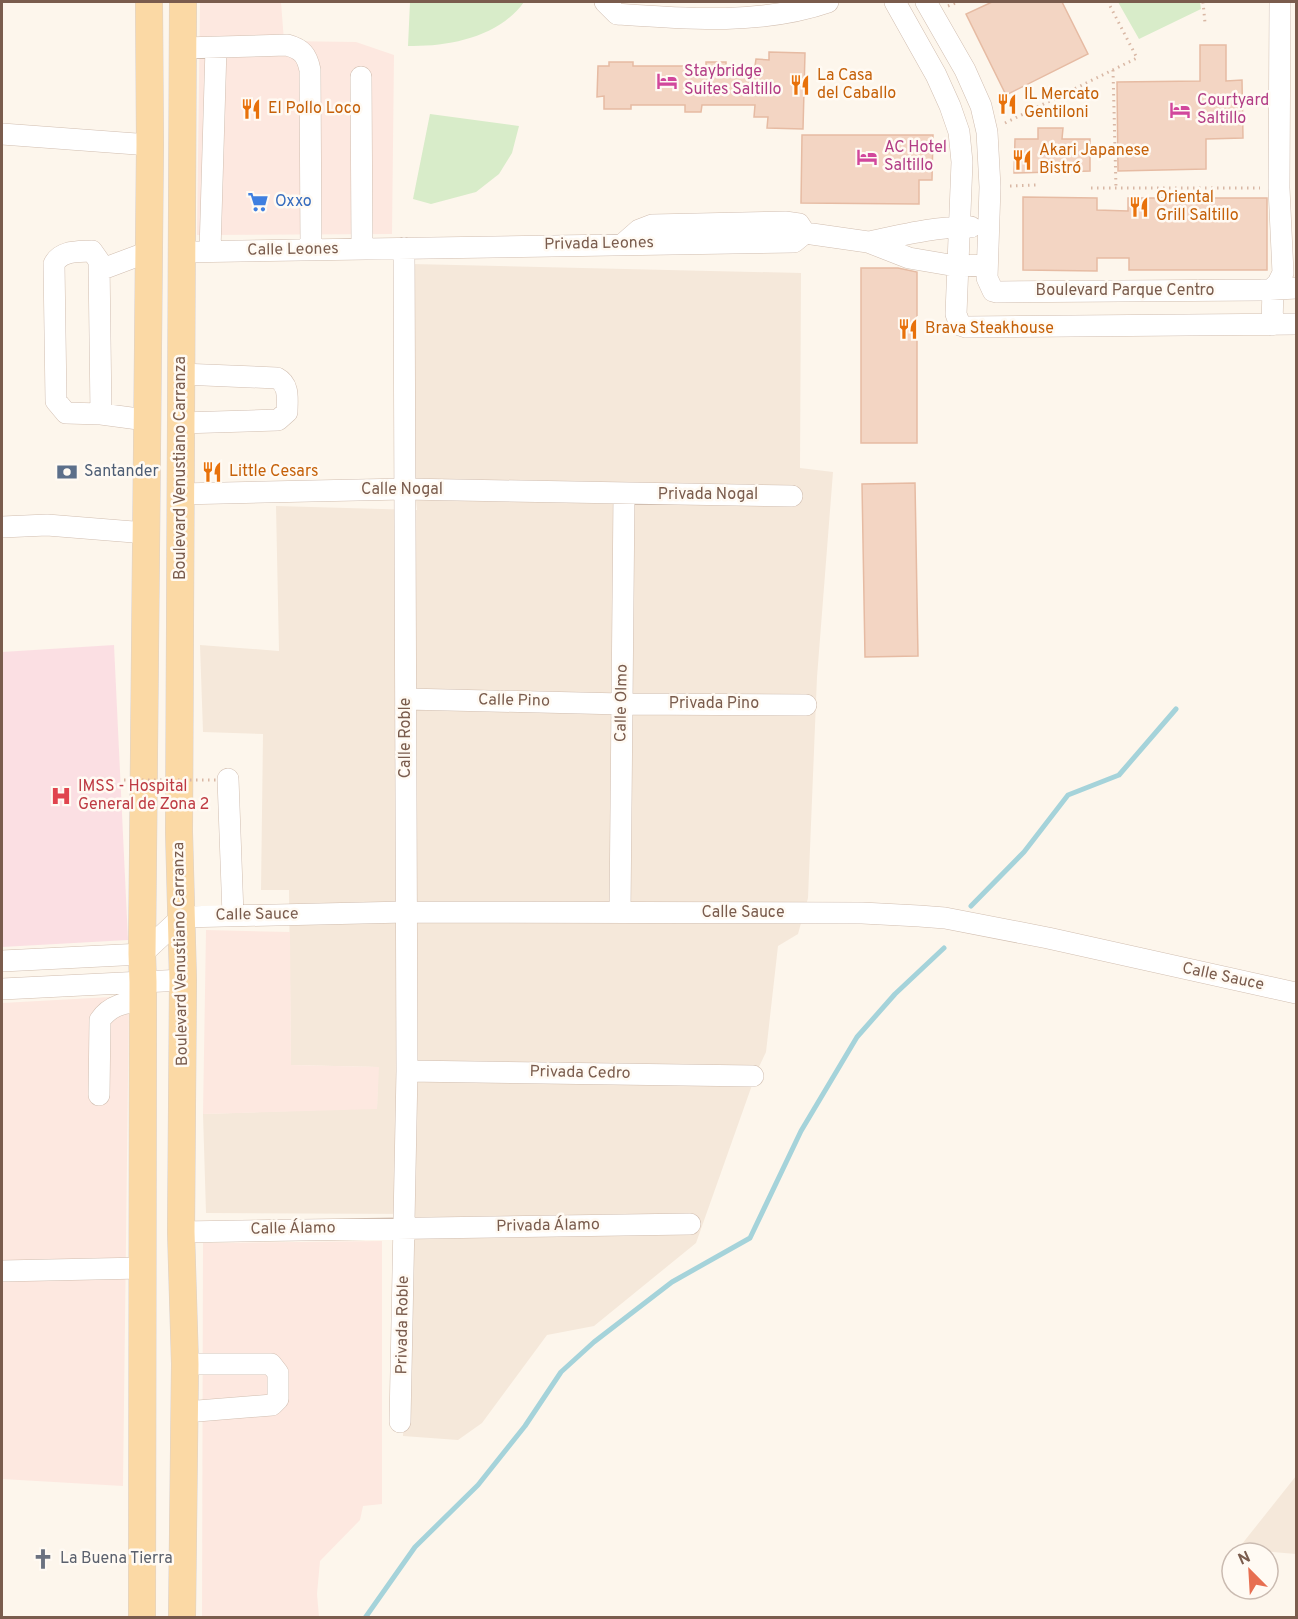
<svg xmlns="http://www.w3.org/2000/svg" width="1298" height="1619" viewBox="0 0 1298 1619" font-family="Overpass,sans-serif">
  <style>
    .residential { fill: #f5e8da }
    .commercial { fill: #fde8e0 }
    .medical { fill: #fbdfe3 }
    .green { fill: #d8ecc9 }
    .lines { fill: none; stroke-linecap: round; stroke-linejoin: round }
    .stream { stroke: #a5d3da; stroke-width: 5 }
    .building { fill: #f3d5c3; stroke: #e6bba3; stroke-width: 1.5 }
    .minor-casing { stroke: #d1beb0; stroke-width: 22 }
    .major-casing { stroke: #dad1cd; stroke-width: 28 }
    .path { stroke: #d9b8a5; stroke-width: 3; stroke-dasharray: 1.5 4.5; stroke-linecap: butt }
    .minor { stroke: #fff; stroke-width: 21 }
    .major { stroke: #fbd9a5; stroke-width: 27 }
    .path-bridge { stroke: #d9b8a5; stroke-width: 3; stroke-dasharray: 1.5 4.5; stroke-linecap: butt }
    .labels { text-anchor: middle; dominant-baseline: central; stroke-width: 5; stroke-linejoin: round; paint-order: stroke }
    .hotel-label { font-size: 16px; fill: #b23c85; stroke: #fffaf3; text-anchor: start }
    .food-label { font-size: 16px; fill: #c56008; stroke: #fffaf3; text-anchor: start }
    .shop-label { font-size: 16px; fill: #366cbe; stroke: #fffaf3; text-anchor: start }
    .street-label { font-size: 16px; fill: #7a5c4d; stroke: #fffaf3 }
    .service-label { font-size: 16px; fill: #4e5e75; stroke: #fffaf3; text-anchor: start }
    .health-label { font-size: 16px; fill: #be3a42; stroke: #fffaf3; text-anchor: start }
    .worship-label { font-size: 16px; fill: #5b616d; stroke: #fffaf3; text-anchor: start }
  </style>
  <rect width="100%" height="100%" fill="#fdf6ec"/>
  <!-- residential -->
  <path class="residential" d="M412,264L801,273L800,468L833,472L817,677L808,898L798,934L778,946L766,1052L757,1071L696,1243L594,1326L547,1335L482,1423L458,1440L403,1436L414,1214L206,1213L203,1114L377,1108L378,1067L291,1065L289,890H261L263,734L203,732L200,645L279,651L276,506L417,510L413,473Z
    M1296,1476V1554L1238,1549Z"/>
  <!-- commercial -->
  <path class="commercial" d="M200,2H281L284,41L356,42L394,55L392,234L197,235Z
    M206,930L290,932L291,1065L379,1067L377,1109L203,1114Z
    M129,996L123,1486L2,1479V1003Z
    M382,1241V1504L363,1506L360,1520L320,1561L317,1594L319,1617L202,1618L203,1243Z"/>
  <!-- medical -->
  <path class="medical" d="M114,645L128,940L2,947V652Z"/>
  <!-- green -->
  <path class="green" d="M410,2H524C499,37 449,47 408,46Z
    M1118,2H1200L1201,9L1139,39Z
    M430,114L519,126L512,153L499,174L476,192L431,204L413,199Z"/>
  <g class="lines">
    <!-- stream -->
    <path class="stream" d="M971,906L1024,852L1068,795L1119,775L1176,709
      M365,1618L415,1547L478,1485L525,1426L561,1372L594,1342L672,1282L750,1238L801,1131L857,1037L895,994L944,948"/>
  </g>
  <!-- building -->
  <path class="building" d="M992,2H1062L1088,54L1006,95L966,14Z
    M1200,45H1226V81L1242,80L1243,138L1206,139V169L1118,171L1117,82L1200,81Z
    M769,52L805,53L803,129L767,128L768,117H754L755,105H702L701,112H685V105H631V109H604V96L597,97L598,66H609V62H633V66H706V62H726V66H755L756,59L769,60Z
    M1038,128H1063L1062,139H1090V171L1014,173L1015,139H1038Z
    M802,135H933L932,180H919V204L801,203Z
    M1023,197L1097,198V210L1128,211V198H1267V270H1129V258H1097V271L1023,270Z
    M861,268H898L917,272V443H861Z
    M915,483L918,656L865,657L862,484Z"/>
  <g class="lines">
    <!-- minor casing -->
    <g class="minor-casing">
      <path id="minor" d="M605,2L617,14C687,19 761,25 828,2
        M895,2L936,75L950,106L959,132L962,162L956,314L960,325L966,327L1296,324
        M926,2L965,70L981,106L987,132L990,187L987,278L993,291L997,292L1261,290L1296,288
        M183,48L287,45C302,49 307,55 310,70L311,249
        M361,77L362,248
        M2,134L150,145
        M805,233L868,242L909,258L956,266L987,265
        M869,242C902,235 937,226 971,227
        M210,251L216,48
        M182,252L794,242L805,233L799,224L785,222L652,225L639,230L623,244
        M100,270L148,252
        M1273,288L1278,283L1283,273L1279,188L1280,2
        M1272,325L1273,288
        M181,374L277,378C290,385 287,399 287,412L278,420L181,423
        M101,414L99,261L92,251C78,252 61,250 54,264L56,401L66,413L101,414L146,420
        M180,494L404,489L792,496
        M2,527L47,525L146,533
        M406,699L622,704L806,705
        M228,779L233,915
        M620,912L624,495
        M2,961L142,954L182,917L406,912L862,913L919,916L945,918L1048,938L1296,993
        M2,989L183,980
        M407,1071L753,1076
        M99,1095L100,1020C110,1005 126,1002 143,1001
        M181,1232L690,1224
        M2,1271L142,1268
        M185,1412L272,1405L278,1399V1373L271,1364H185
        M400,1422L407,1071L404,248"/>
    </g>
    <!-- major casing -->
    <g class="major-casing">
      <path id="major" d="M142,1618L143,982L142,954L150,145L149,2
        M182,1618L185,1364L181,1232L183,980L179,832L183,2"/>
    </g>
    <!-- path -->
    <path class="path" d="M1203,2L1205,23
      M948,6L958,2
      M1113,70L1116,188
      M1005,123L1137,58L1108,2
      M1010,186L1036,185
      M1091,188H1260"/>
    <!-- minor -->
    <use href="#minor" class="minor"/>
    <!-- major -->
    <use href="#major" class="major"/>
    <!-- path-bridge -->
    <path class="path-bridge" d="M124,780H219"/>
  </g>
  <!-- icons -->
  <defs>
    <g id="hotel-bare" transform="scale(1.62)"><path d="M-6-4.5h1.5V1H6V5H4.5V3h-9V5H-6ZM-4 0a1.8 1.8 0 1 1 3.6 0ZM.5 0V-2.5h3Q6-2.5 6 0Z" fill="#d1479c" stroke="#fffaf3" stroke-width="2.5" paint-order="stroke"/></g>
    <g id="restaurant-bare" transform="scale(1.62)"><path d="M-5-6h1v4h1v-4h1v4h1v-4h1v5L-1.5 .5V6h-2V.5L-5-1ZM5-6V6H3V1.5H1.5Q1.5-4 5-6Z" fill="#e8710a" stroke="#fffaf3" stroke-width="2.5" paint-order="stroke"/></g>
    <g id="supermarket-bare" transform="scale(1.62)"><path d="M-6-5.5h2.5l.6 2H6L4.5 2H-2.5L-4.4-4H-6ZM-1.5 3.2a1.3 1.3 0 1 0 .1 0ZM3 3.2a1.3 1.3 0 1 0 .1 0Z" fill="#3f7fe0" stroke="#fffaf3" stroke-width="2.5" paint-order="stroke"/></g>
    <g id="bank-bare" transform="scale(1.62)"><path d="M-6-4H6V4H-6ZM0-2.3a2.3 2.3 0 1 0 0 4.6a2.3 2.3 0 1 0 0-4.6Z" fill="#5c6f8a" stroke="#fffaf3" stroke-width="2.5" paint-order="stroke"/></g>
    <g id="hospital-bare" transform="scale(1.62)"><path d="M-5-5h3v3.5h4V-5h3V5h-3V1.5h-4V5h-3Z" fill="#e0444e" stroke="#fffaf3" stroke-width="2.5" paint-order="stroke"/></g>
    <g id="church-bare" transform="scale(1.62)"><path d="M-1.2-6h2.4v3.5h3.3v2.4h-3.3V6h-2.4V-.1h-3.3v-2.4h3.3Z" fill="#6b7280" stroke="#fffaf3" stroke-width="2.5" paint-order="stroke"/></g>
  </defs>
  <g fill-rule="evenodd">
    <use href="#hotel-bare" x="667" y="81"/>
    <use href="#restaurant-bare" x="800" y="85"/>
    <use href="#restaurant-bare" x="1007" y="104"/>
    <use href="#restaurant-bare" x="251" y="109"/>
    <use href="#hotel-bare" x="1180" y="110"/>
    <use href="#hotel-bare" x="867" y="157"/>
    <use href="#restaurant-bare" x="1022" y="160"/>
    <use href="#supermarket-bare" x="258" y="202"/>
    <use href="#restaurant-bare" x="1139" y="207"/>
    <use href="#restaurant-bare" x="908" y="329"/>
    <use href="#bank-bare" x="67" y="472"/>
    <use href="#restaurant-bare" x="212" y="472"/>
    <use href="#hospital-bare" x="61" y="796"/>
    <use href="#church-bare" x="43" y="1559"/>
  </g>
  <g class="labels">
    <!-- hotel labels -->
    <g class="hotel-label">
      <text x="684" y="72">Staybridge<tspan x="684" dy="18">Suites Saltillo</tspan></text>
      <text x="1197" y="101">Courtyard<tspan x="1197" dy="18">Saltillo</tspan></text>
      <text x="884" y="148">AC Hotel<tspan x="884" dy="18">Saltillo</tspan></text>
    </g>
    <!-- food labels -->
    <g class="food-label">
      <text x="817" y="76">La Casa<tspan x="817" dy="18">del Caballo</tspan></text>
      <text x="1024" y="95">IL Mercato<tspan x="1024" dy="18">Gentiloni</tspan></text>
      <text x="268" y="109">El Pollo Loco</text>
      <text x="1039" y="151">Akari Japanese<tspan x="1039" dy="18">Bistró</tspan></text>
      <text x="1156" y="198">Oriental<tspan x="1156" dy="18">Grill Saltillo</tspan></text>
      <text x="925" y="329">Brava Steakhouse</text>
      <text x="229" y="472">Little Cesars</text>
    </g>
    <!-- shop labels -->
    <g class="shop-label">
      <text x="275" y="202">Oxxo</text>
    </g>
    <!-- street labels -->
    <g class="street-label">
      <text transform="translate(599 244) rotate(-1)">Privada Leones</text>
      <text transform="translate(293 250) rotate(-1)">Calle Leones</text>
      <text x="1125" y="291">Boulevard Parque Centro</text>
      <text transform="translate(181 468) rotate(-90)">Boulevard Venustiano Carranza</text>
      <text x="402" y="490">Calle Nogal</text>
      <text x="708" y="495">Privada Nogal</text>
      <text transform="translate(514 701) rotate(1)">Calle Pino</text>
      <text transform="translate(622 703) rotate(-89)">Calle Olmo</text>
      <text x="714" y="704">Privada Pino</text>
      <text transform="translate(406 738) rotate(-90)">Calle Roble</text>
      <text x="743" y="913">Calle Sauce</text>
      <text transform="translate(257 915) rotate(-1)">Calle Sauce</text>
      <text transform="translate(181 954) rotate(-91)">Boulevard Venustiano Carranza</text>
      <text transform="translate(1223 977) rotate(12)">Calle Sauce</text>
      <text transform="translate(580 1073) rotate(1)">Privada Cedro</text>
      <text transform="translate(548 1226) rotate(-1)">Privada Álamo</text>
      <text transform="translate(293 1229) rotate(-1)">Calle Álamo</text>
      <text transform="translate(403 1325) rotate(-89)">Privada Roble</text>
    </g>
    <!-- service labels -->
    <g class="service-label">
      <text x="84" y="472">Santander</text>
    </g>
    <!-- health labels -->
    <g class="health-label">
      <text x="78" y="787">IMSS - Hospital<tspan x="78" dy="18">General de Zona 2</tspan></text>
    </g>
    <!-- worship labels -->
    <g class="worship-label">
      <text x="60" y="1559">La Buena Tierra</text>
    </g>
  </g>
  <!-- border -->
  <rect width="1298" height="1619" fill="none" stroke="#7a5c4d" stroke-width="6"/>
  <!-- north arrow -->
  <g transform="translate(1250 1571) rotate(336)"><circle r="28" fill="#fffaf3" stroke="#cabbb1" stroke-width="1.5"/>
  <path d="M0-4.5L10 22L0 15L-10 22Z" fill="#e76f51"/>
  <text y="-9" font-size="16" font-weight="bold" text-anchor="middle" fill="#7a5c4d">N</text>
  </g>
</svg>
